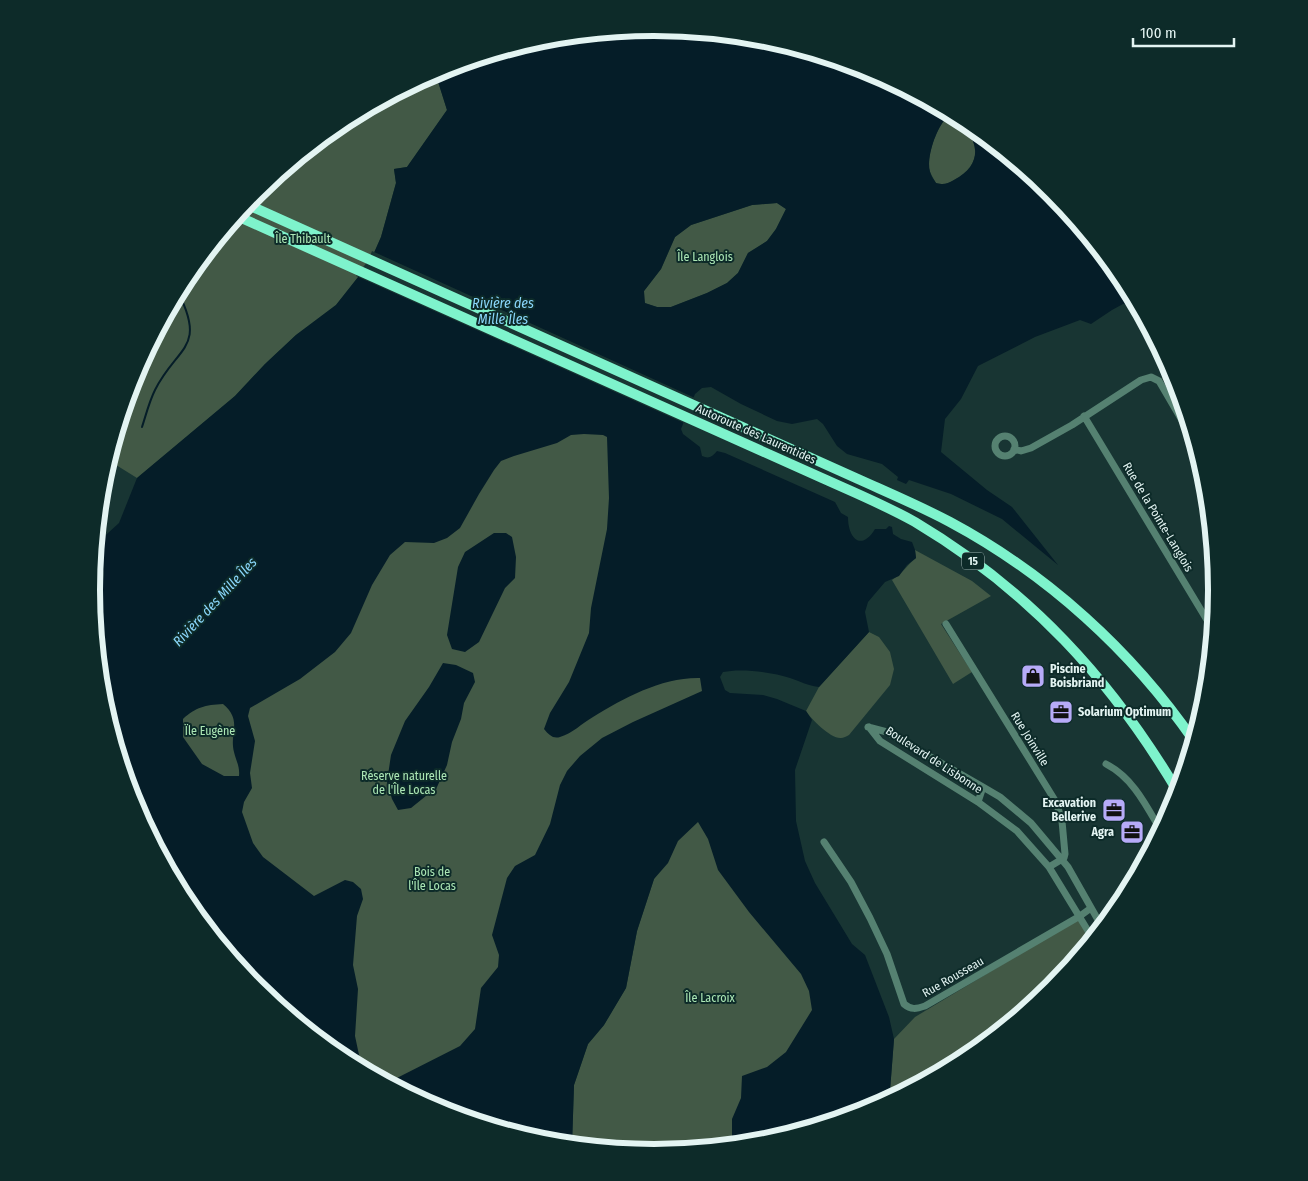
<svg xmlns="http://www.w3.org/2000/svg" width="1308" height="1181" viewBox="0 0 1308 1181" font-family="'Fira Sans Condensed',sans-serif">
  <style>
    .green { fill: #425946 }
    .water { fill: #051d28; fill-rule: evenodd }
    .pier { fill: #183533 }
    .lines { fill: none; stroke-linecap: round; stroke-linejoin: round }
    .stream { stroke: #051d28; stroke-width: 2 }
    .minor { stroke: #558171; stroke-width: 7 }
    .highway { stroke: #7ef3cc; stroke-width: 10 }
    .labels { text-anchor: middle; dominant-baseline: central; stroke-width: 4; stroke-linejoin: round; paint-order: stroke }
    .shield { fill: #0d2b29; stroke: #a3b8b6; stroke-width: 1 }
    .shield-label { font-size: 11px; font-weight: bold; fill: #e3f4f2 }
    .park-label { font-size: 12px; fill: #ace7b5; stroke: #0d2b29 }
    .street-label { font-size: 12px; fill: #e3f4f2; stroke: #0d2b29 }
    .poi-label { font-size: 12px; font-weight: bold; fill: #e3f4f2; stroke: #0d2b29; text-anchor: start }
    .water-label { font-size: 14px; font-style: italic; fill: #89d5f9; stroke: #0d2b29 }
    .rim { fill: none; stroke: #e3f4f2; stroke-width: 6 }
  </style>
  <rect width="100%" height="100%" fill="#183533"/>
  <!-- green -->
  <path class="green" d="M435,72L447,110L407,167L394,169L396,183L381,237L370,262L336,305L296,335L265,364L235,396L137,478L108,460L134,375L186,277L256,192L341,122Z
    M946,118C978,129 988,163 954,180C947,184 944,185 936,183C933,178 930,173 929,168C928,152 936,130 946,118Z
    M777,203L786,209L776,229L767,241L748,253L738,273L727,283L707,293L671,307H657L644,303V291L661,269L675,237L691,225L752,205Z
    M1172,372L1184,408L1181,410L1162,378L1166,374Z
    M580,377L713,658L719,712L491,1056L406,1093L341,1058L180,775L171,704L356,571Z
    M915,550L972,581L991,596L941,624L972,672L953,684L892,580C902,574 907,565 916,558Z
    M99,556L104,571L103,581L91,591L94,558Z
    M869,632L879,637L890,652L894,669L890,685L849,735C847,736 843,738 841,738C831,739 811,719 806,711L819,687Z
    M690,798L795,939L819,1017L741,1145L654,1153L572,1145L574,1085L588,1044L604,1025L626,988L637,931L654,879Z
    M1078,919L1091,941L1052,989L967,1059L885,1102L890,1090L894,1039L915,1017Z
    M235,963L254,972L268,991L271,1001L256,988Z"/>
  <!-- water -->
  <path class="water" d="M654,28L764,38L870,70L967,123L1052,193L1122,278L1137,305L1123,304L1112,310L1091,324L1080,320L1035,337L978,366L961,399L945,419L941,452L987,490L1012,507L1058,565L1002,519L951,494L909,480L906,484L897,480L898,477L882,464L847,454L837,446L823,424L817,419L792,424L777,421L741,404L711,387L702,388L695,394L681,429L683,434L700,447L702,456C709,459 712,457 717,451L725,453L835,502L841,513L848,517C848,538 861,552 875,529H886L889,526L892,527L893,534L901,539L912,542L915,550L916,558L907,565L899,576L885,582L868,602L865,612L869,632L819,687C805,685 802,682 790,678C772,672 741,668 723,672L720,677L725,690L730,693L763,695L777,699L806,711L812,720L795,770L796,821L805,861L815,883L852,944L865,955L889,1017L894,1039L890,1091L885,1102L869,1111L764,1143L732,1146V1119L741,1098L742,1076L767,1067L786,1052L812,1010L809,991L801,974L749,912L718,870L708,839L698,822L678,841L668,863L654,879L637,931L626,988L604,1025L588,1044L574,1085L572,1145L544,1143L438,1111L381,1080L389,1082L460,1046L475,1029L481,988L498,967L499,955L492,935L507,878L515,866L535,855L550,824L560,785L567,771L580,756L602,738L633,722L702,691L700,678C662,677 624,698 593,717C581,724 573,733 560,737C553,739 549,735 544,729L550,713L569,682L589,633L591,608L607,529L609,498L607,437L603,435L584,434L571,435L557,443L514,456L501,461L494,470L479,494L460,528L447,538L434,543L405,542L390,555L372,585L351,633L335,652L300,679L250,708L248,716L255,741L250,773L252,788L244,802L242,812L253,843L263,857L314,896L345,880L353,882L361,889L363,899L357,916L353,965L358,989L355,1036L362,1069L365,1071L341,1058L271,1001L268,991L255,972L235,963L186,903L134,806L102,700L91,591L103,581C104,572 103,565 99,556L94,558L96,544L119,523L137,478L235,396L265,364L296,335L336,305L370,262L381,237L396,183L394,169L407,167L447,110L435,72L544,38ZM946,118C978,129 988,163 954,180C947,184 944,185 936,183C934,180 931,176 930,172C926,158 936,129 946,118ZM777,203L786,209L776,229L767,241L748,253L738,273L727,283L707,293L671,307H657L645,303L644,291L661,269L675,237L691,225L752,205ZM223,704C243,721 229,732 234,752C236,761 240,766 239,776H224L202,764L183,737V719C196,707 205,705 223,704Z
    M494,533H506L512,537L516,557L515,578L505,588L479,642L465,652L452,649L447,635L458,567L465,552Z
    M443,663L456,665L473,673L475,682L464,703L461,719L452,742L447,765L437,787L411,808L398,810L392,799L387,782L391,755L405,721L429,687Z"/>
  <!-- pier -->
  <path class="pier" d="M372,251L695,398L684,423L356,276L368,261Z"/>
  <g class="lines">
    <!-- stream -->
    <path class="stream" d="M142,427C146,415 149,402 155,390C177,346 207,349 178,292"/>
    <!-- minor -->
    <path class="minor" d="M1084,416L1213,630
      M995 446a10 10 0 1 1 20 0a10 10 0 1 1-20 0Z
      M1014,449L1021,451L1031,448L1072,425L1141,380L1151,377L1159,381L1194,441
      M946,624L1056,802L1062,821L1065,854L1064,858L1049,867
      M868,727L887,732L983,787L1000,797L1031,823L1068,867L1102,927
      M869,727L880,741L978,802L1017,831L1049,867L1093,939
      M1106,764C1133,778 1146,805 1161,831
      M978,802L983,787
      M824,842L851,882L870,918L887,954L904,1004C911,1010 916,1009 925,1006L1080,916L1091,908"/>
    <!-- highway -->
    <path class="highway" d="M246,204L858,479C889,493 920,506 950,522C1047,574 1132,651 1194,741
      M237,216L822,478C853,492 885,505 915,522C1029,590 1111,679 1178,792"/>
  </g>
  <!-- icons -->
  <defs>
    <g id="shop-square" transform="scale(1.25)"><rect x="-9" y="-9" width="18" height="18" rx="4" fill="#b7abf8" stroke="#0d2b29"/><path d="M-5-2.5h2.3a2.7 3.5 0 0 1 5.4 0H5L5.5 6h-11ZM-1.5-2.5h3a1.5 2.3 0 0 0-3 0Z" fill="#111"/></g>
    <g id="office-square" transform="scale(1.25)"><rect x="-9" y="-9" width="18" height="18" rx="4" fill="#b7abf8" stroke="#0d2b29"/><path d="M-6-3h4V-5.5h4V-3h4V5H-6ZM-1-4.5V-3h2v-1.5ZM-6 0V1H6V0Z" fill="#111"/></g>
  </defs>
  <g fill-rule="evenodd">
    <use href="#shop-square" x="1033" y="676"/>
    <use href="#office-square" x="1061" y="712"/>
    <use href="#office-square" x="1114" y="810"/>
    <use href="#office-square" x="1132" y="832"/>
  </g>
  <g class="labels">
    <!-- shield labels -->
    <rect class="shield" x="962" y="552.5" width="22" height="17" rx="4"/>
    <g class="shield-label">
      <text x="973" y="561">15</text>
    </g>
    <!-- park labels -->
    <g class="park-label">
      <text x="303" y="239">Île Thibault</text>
      <text x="705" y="257">Île Langlois</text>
      <text x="210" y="731">Ïle Eugène</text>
      <text x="404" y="776">Réserve naturelle<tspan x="404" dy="14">de l'Île Locas</tspan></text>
      <text x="432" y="872">Bois de<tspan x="432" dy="14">l'Île Locas</tspan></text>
      <text x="710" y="998">Île Lacroix</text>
    </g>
    <!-- street labels -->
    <g class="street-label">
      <text transform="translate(756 434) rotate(24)">Autoroute des Laurentides</text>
      <text transform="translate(1158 517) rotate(59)">Rue de la Pointe-Langlois</text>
      <text transform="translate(1030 739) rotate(58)">Rue Joinville</text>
      <text transform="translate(934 760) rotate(33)">Boulevard de Lisbonne</text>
      <text transform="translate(953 977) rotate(-30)">Rue Rousseau</text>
    </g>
    <!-- poi labels -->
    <g class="poi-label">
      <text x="1050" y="669">Piscine<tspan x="1050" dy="14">Boisbriand</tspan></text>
      <text x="1078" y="712">Solarium Optimum</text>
      <text x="1096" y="803" text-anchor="end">Excavation<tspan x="1096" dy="14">Bellerive</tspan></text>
      <text x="1114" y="832" text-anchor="end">Agra</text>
    </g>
    <!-- water labels -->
    <g class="water-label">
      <text x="503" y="303">Rivière des<tspan x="503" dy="16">Mille Îles</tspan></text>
      <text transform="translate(215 602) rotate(-47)">Rivière des Mille Îles</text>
    </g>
  </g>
  <!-- crop -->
  <path d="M0 0H1308V1181H0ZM100 590a554 554 0 1 1 1108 0a554 554 0 1 1-1108 0Z" fill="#0d2b29" fill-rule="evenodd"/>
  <path class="rim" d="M100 590a554 554 0 1 1 1108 0a554 554 0 1 1-1108 0Z"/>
  <!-- scale -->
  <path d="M1133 38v8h101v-8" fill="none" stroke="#e3f4f2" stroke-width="2.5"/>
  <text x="1140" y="38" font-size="15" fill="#e3f4f2" stroke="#0d2b29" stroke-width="4" paint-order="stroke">100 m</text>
</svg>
